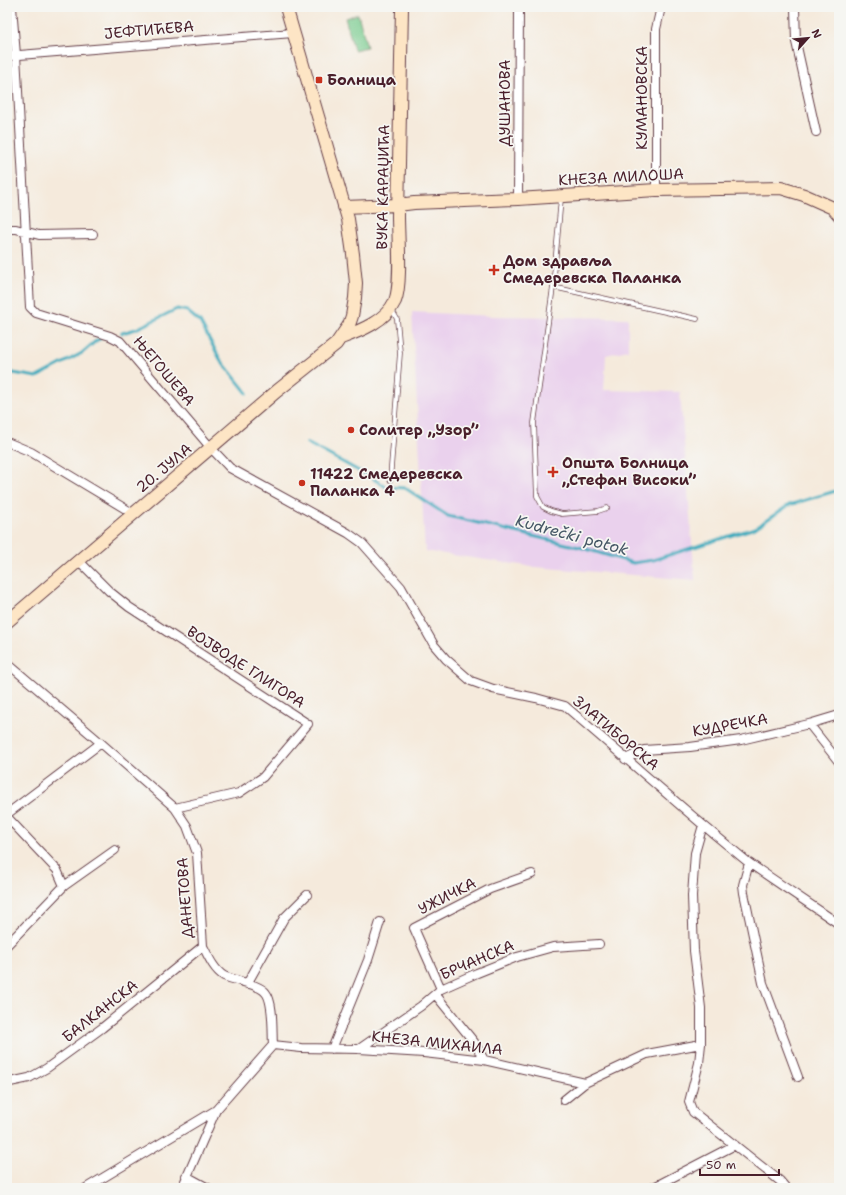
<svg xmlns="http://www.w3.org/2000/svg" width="846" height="1195" viewBox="0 0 846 1195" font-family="'Shantell Sans',sans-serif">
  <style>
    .built { fill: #ead1ed }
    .green { fill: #78cb8e; stroke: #61755c }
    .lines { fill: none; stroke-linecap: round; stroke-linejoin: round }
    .stream { stroke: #3facbe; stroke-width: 3 }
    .lane-casing { stroke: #643d46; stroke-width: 5.5 }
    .street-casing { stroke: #643d46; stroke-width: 10 }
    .secondary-casing { stroke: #643d46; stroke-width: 14 }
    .lane { stroke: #fff; stroke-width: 4 }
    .street { stroke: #fff; stroke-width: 8 }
    .secondary { stroke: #fde5c5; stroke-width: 12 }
    .poi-dot { fill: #c8321e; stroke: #f6f6f2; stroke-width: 1.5 }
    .labels { text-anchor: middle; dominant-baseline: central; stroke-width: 3.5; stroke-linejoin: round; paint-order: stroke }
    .street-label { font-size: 15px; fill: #4a1f2b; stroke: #f6f6f2 }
    .poi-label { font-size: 15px; font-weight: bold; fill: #4a1f2b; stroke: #f6f6f2; text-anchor: start }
    .water-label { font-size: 16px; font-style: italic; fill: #465766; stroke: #f6f6f2 }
  </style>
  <rect width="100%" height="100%" fill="#f6f6f2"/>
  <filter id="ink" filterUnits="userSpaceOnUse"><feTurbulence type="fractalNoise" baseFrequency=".025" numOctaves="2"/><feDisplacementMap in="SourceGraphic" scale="8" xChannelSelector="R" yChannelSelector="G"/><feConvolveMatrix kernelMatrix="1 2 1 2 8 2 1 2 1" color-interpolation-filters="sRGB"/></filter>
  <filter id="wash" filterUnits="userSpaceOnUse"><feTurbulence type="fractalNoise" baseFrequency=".012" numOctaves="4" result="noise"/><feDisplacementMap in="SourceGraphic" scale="16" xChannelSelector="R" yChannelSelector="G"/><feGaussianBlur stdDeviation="0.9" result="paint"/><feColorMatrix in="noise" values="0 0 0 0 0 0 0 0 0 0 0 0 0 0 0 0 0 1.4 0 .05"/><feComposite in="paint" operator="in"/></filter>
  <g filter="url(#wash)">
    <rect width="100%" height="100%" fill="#f5eadc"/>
    <!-- built -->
    <path class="built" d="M412,312L492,316L628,318V350L606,355L604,390L680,392L695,580L535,567L425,551Z"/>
    <!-- green -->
    <path class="green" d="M358,14L367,47L354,50L345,18Z"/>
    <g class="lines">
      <!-- stream -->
      <path class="stream" d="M122,333L136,329L177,309L187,311L200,322L220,359L247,393
        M7,372L37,377L82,353L97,340L100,339
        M307,443L372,478L386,487L405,488L448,516L583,548L633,563L653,560L755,528L789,505L839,490"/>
    </g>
  </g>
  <g filter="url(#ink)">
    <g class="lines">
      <!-- lane casing -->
      <g class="lane-casing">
        <path id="lane" d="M561,198L553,287L534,423L537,496L543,507L551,511L562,514L598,511L607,508
          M553,287L697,319
          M390,480L400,353L397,319L392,310"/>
      </g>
      <!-- street casing -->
      <g class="street-casing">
        <path id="street" d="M12,7L16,55L30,307L36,313L110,336L120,341L211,448L230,468L348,533L362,543L401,587L434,645L446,659L471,681L493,689L536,698L565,706L703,825L749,863L839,924
          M795,7L796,42L816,132
          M7,56L293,33
          M656,190V29L661,7
          M518,199L519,7
          M7,229H16L39,235L93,234
          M7,442L31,452L134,514
          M79,561L109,591L129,607L308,724L263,777L239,793L175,808
          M7,663L101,743L175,808L187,826L197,853L203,946C208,956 214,970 224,976C235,981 260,984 266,993C274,1003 272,1032 273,1045
          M809,724L839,762
          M625,759L644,750L690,747L741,740L809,724L839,715
          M7,814L101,743
          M7,817L57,870L64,886
          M703,825L695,853L692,896L694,951L701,1008V1044L699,1063L689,1102L693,1112L780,1181L786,1188
          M749,863L743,885L744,893L763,983L798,1077
          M7,945L64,886L115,850
          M247,984L284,918L307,895
          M441,989L414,928L490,889L532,874
          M435,994L474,1042L484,1060
          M273,1045L301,1048L359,1049L424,1053L484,1060L585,1083
          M332,1049L368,960L380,922
          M359,1049L421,1006L441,989L477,973L517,957L553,947L599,944
          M7,1081L10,1082L29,1078L47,1068L102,1028L203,946
          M564,1100L585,1083L647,1054L701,1044
          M186,1176L208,1188
          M86,1188L216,1110
          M182,1188L216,1110L273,1045
          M652,1188L735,1145"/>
      </g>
      <!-- secondary casing -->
      <g class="secondary-casing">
        <path id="secondary" d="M344,207L398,205L414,203L518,199L656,190L781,188L804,195L833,208L839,215
          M341,338C360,331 386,321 395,301C402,284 398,237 398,216C399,147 401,77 402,7
          M7,622L277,391L336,344L349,325L352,316L355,298L356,283L353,254L348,219L286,7"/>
      </g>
      <!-- lane -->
      <use href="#lane" class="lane"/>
      <!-- street -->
      <use href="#street" class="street"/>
      <!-- secondary -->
      <use href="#secondary" class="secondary"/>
    </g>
  </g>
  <!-- markers -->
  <g class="poi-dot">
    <rect x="315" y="76" width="8" height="8" rx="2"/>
    <path d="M492 264h4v4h4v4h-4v4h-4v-4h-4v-4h4z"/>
    <circle cx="351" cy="430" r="4"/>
    <path d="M551 466h4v4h4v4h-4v4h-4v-4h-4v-4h4z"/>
    <circle cx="302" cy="483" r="4"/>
  </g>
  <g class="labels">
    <!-- street labels -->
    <g class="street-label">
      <text transform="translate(149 30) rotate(-5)">ЈЕФТИЋЕВА</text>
      <text transform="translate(642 98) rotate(-90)">КУМАНОВСКА</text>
      <text transform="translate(505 103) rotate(-90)">ДУШАНОВА</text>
      <text transform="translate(621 177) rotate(-3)">КНЕЗА МИЛОША</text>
      <text transform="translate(383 187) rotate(-89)">ВУКА КАРАЏИЋА</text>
      <text transform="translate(164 371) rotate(50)">ЊЕГОШЕВА</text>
      <text transform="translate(164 468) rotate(-40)">20. ЈУЛА</text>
      <text transform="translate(246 667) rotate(33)">ВОЈВОДЕ ГЛИГОРА</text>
      <text transform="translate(730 725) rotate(-10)">КУДРЕЧКА</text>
      <text transform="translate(616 733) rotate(40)">ЗЛАТИБОРСКА</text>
      <text transform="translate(447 896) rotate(-27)">УЖИЧКА</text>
      <text transform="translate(185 898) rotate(-94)">ДАНЕТОВА</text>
      <text transform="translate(477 960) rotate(-23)">БРЧАНСКА</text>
      <text transform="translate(100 1011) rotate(-38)">БАЛКАНСКА</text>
      <text transform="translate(437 1043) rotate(6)">КНЕЗА МИХАИЛА</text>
    </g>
    <!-- poi labels -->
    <g class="poi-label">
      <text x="327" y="80">Болница</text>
      <text x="503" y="261">Дом здравља<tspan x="503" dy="17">Смедеревска Паланка</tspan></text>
      <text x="359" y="430">Солитер „Узор”</text>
      <text x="562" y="463">Општа Болница<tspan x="562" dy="17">„Стефан Високи”</tspan></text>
      <text x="310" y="474">11422 Смедеревска<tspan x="310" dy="17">Паланка 4</tspan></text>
    </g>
    <!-- water labels -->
    <g class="water-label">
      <text transform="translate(572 535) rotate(15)">Kudrečki potok</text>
    </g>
  </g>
  <!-- margin -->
  <rect width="846" height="1195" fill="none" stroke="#f6f6f2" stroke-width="24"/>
  <!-- north arrow -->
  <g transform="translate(808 38) rotate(63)" stroke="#f6f6f2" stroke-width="3" paint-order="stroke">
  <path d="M0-3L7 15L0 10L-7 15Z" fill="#4a1f2b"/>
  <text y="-6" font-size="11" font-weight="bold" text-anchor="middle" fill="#4a1f2b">N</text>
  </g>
  <!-- scale -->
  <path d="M700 1169v6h79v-6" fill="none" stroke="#4a1f2b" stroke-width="2"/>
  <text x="706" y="1169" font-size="12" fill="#4a1f2b" stroke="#f6f6f2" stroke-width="3" paint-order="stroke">50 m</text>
</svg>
